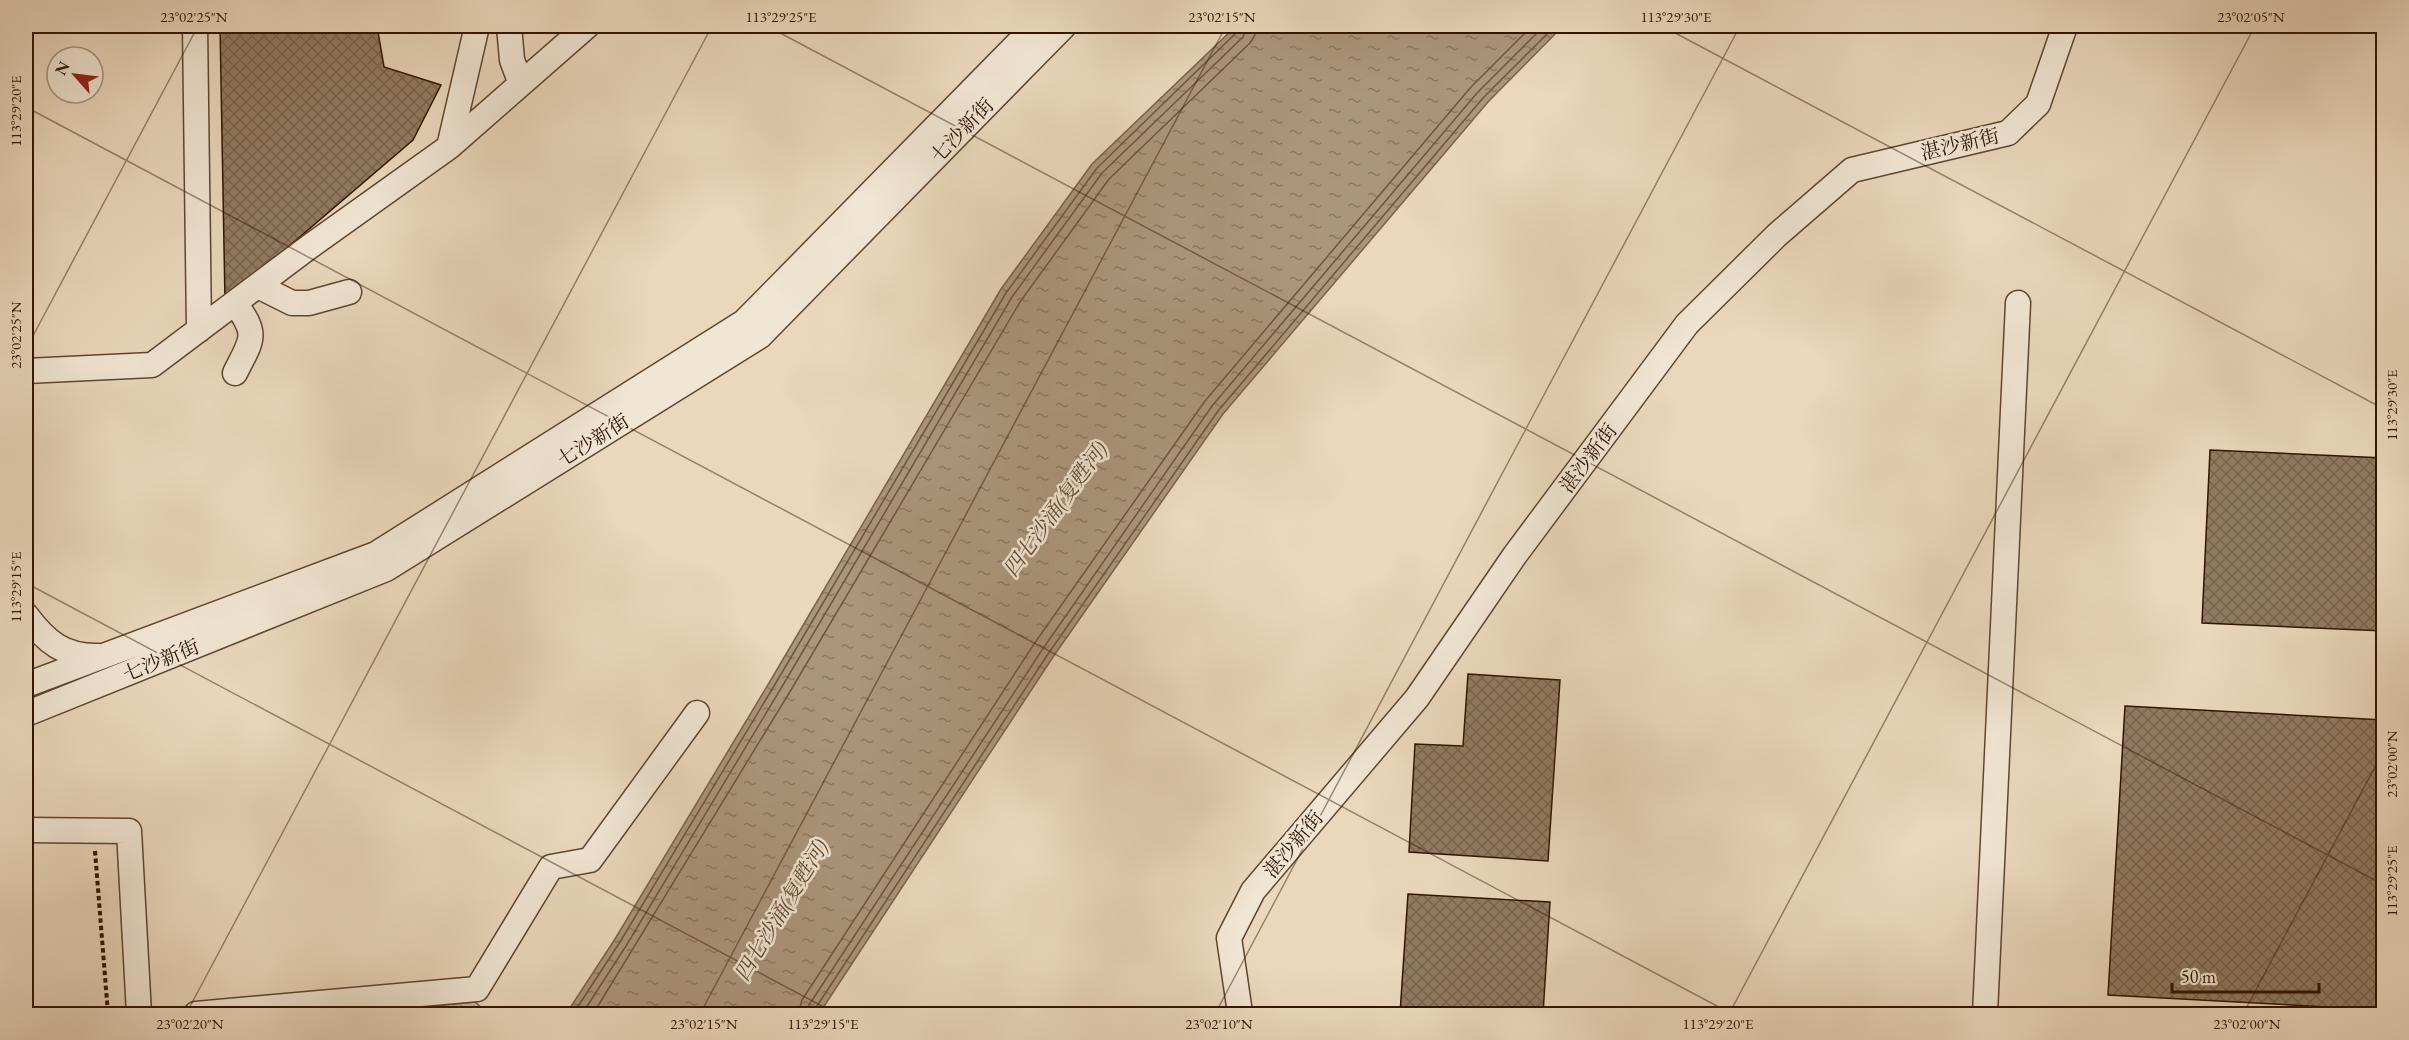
<svg xmlns="http://www.w3.org/2000/svg" width="2409" height="1040" viewBox="0 0 2409 1040" font-family="'EB Garamond','Noto Serif SC',serif">
  <style>
    .park { fill: url(#park-crowns); stroke: #7e664e; stroke-width: 1.5 }
    .water { fill: url(#water-ripples); stroke: #7a624b; stroke-width: 1.5 }
    .lines { fill: none; stroke-linecap: round; stroke-linejoin: round }
    .shore { stroke: #6e553e; stroke-width: 1.5 }
    .building { fill: url(#building-cross-hatch); stroke: #311501; stroke-width: 1.5 }
    .minor-casing { stroke: #5f4630; stroke-width: 27 }
    .path { stroke: #311501; stroke-width: 4; stroke-dasharray: 4.5 3; stroke-linecap: butt }
    .minor { stroke: #f1e5d3; stroke-width: 24 }
    .ticks { fill: none; stroke: #311501; stroke-width: 1.5; stroke-opacity: 0.45 }
    .labels { text-anchor: middle; dominant-baseline: central; stroke-width: 5; stroke-linejoin: round; paint-order: stroke }
    .street-label { font-size: 20px; fill: #311501; stroke: #f1e5d3 }
    .water-label { font-size: 21px; font-style: italic; fill: #624832; stroke: #f1e5d3 }
    .neatline { fill: none; stroke: #311501; stroke-width: 2 }
    .ticks-label { font-size: 15px; text-anchor: middle; fill: #311501 }
  </style>
  <defs>
    <pattern id="park-crowns" width="20" height="18" patternUnits="userSpaceOnUse" patternTransform="scale(1.5)"><rect width="20" height="18" fill="#cbb69c"/><path d="M2 6a3 3 0 1 1 6 0M12 15a3 3 0 1 1 6 0" fill="none" stroke="#af9c85"/></pattern>
    <pattern id="water-ripples" width="26" height="14" patternUnits="userSpaceOnUse" patternTransform="scale(1.5)"><rect width="26" height="14" fill="#ab957c"/><path d="M2 4q2-2 4 0t4 0M15 11q2-2 4 0t4 0" fill="none" stroke="#8c7863"/></pattern>
    <pattern id="building-cross-hatch" width="8" height="8" patternUnits="userSpaceOnUse" patternTransform="scale(1.5)"><rect width="8" height="8" fill="#917a62"/><path d="M0 0l8 8M0 8l8-8" fill="none" stroke="#77634e"/></pattern>
  </defs>
  <rect width="100%" height="100%" fill="#ead7bc"/>
  <filter id="stains"><feTurbulence type="fractalNoise" baseFrequency=".00333" numOctaves="4"/><feColorMatrix values="0 0 0 0 .2 0 0 0 0 .09 0 0 0 0 .02 0 0 0 .5 -.17"/></filter>
  <radialGradient id="worn" r=".72"><stop offset=".6" stop-color="#630" stop-opacity="0"/><stop offset="1" stop-color="#630" stop-opacity=".3"/></radialGradient>
  <!-- park -->
  <path class="park" d="M475,1002L489,1014H353Z"/>
  <!-- water -->
  <path class="water" d="M1236,26H1563L1488,102L1223,414L1053,657L819,1014H566L615,939L772,678L1001,289L1092,164Z"/>
  <g class="lines">
    <!-- shore -->
    <path class="shore" d="M573,1014L620,942L777,681L1006,293L1097,168L1237,32L1240,26
      M582,1014L626,946L783,685L1012,297L1102,173L1243,37L1247,26
      M593,1014L791,690L1020,302L1109,179L1250,43L1255,35L1256,26
      M798,1014L802,1000L1034,644L1205,401L1471,87L1532,26
      M807,1014L809,1005L1042,650L1212,406L1477,93L1544,26
      M814,1014L815,1009L1048,654L1218,411L1483,98L1555,26"/>
  </g>
  <!-- building -->
  <path class="building" d="M220,26H377L384,67L441,85L413,140L225,301Z
    M2210,450L2384,458V631L2202,623Z
    M1468,674L1560,680L1548,861L1409,852L1415,744L1463,746Z
    M2125,706L2384,720V1010L2108,995Z
    M1408,894L1550,902L1543,1014H1400Z"/>
  <g class="lines">
    <!-- minor casing -->
    <g class="minor-casing">
      <path id="minor" d="M195,26L199,330
        M509,26L512,60L521,84
        M449,147L477,26
        M258,286L292,303H309L349,292
        M26,371L152,365L309,247L449,147L587,26
        M235,373C252,339 259,336 235,303
        M26,615C46,642 64,657 99,656
        M26,685L376,554L744,322L1035,26
        M26,714L386,569L760,336L1064,26
        M26,830L129,831L139,1014
        M196,1014L477,989L551,867L590,860L697,713
        M1238,1014L1239,1006L1229,938L1253,891L1417,698L1515,555L1687,324L1777,235L1852,170L2008,133L2038,104L2065,26
        M1985,1014L2018,303"/>
    </g>
    <!-- path -->
    <path class="path" d="M95,851L108,1014"/>
    <!-- minor -->
    <use href="#minor" class="minor"/>
  </g>
  <!-- ticks -->
  <path class="ticks" d="M767,26L2384,885M1662,26L2384,409M26,107L1732,1014M26,349L198,26M26,583L837,1014M186,1014L712,26M700,1014L1226,26M1215,1014L1740,26M1729,1014L2255,26M2243,1014L2384,750"/>
  <g class="labels">
    <!-- street labels -->
    <g class="street-label">
      <text transform="translate(962 130) rotate(-46)">七沙新街</text>
      <text transform="translate(1960 144) rotate(-13)">湛沙新街</text>
      <text transform="translate(593 440) rotate(-32)">七沙新街</text>
      <text transform="translate(1588 458) rotate(-53)">湛沙新街</text>
      <text transform="translate(161 660) rotate(-22)">七沙新街</text>
      <text transform="translate(1293 844) rotate(-50)">湛沙新街</text>
    </g>
    <!-- water labels -->
    <g class="water-label">
      <text transform="translate(1055 509) rotate(-54)">四七沙涌(复甦河)</text>
      <text transform="translate(781 910) rotate(-59)">四七沙涌(复甦河)</text>
    </g>
  </g>
  <!-- margin -->
  <rect width="2409" height="1040" fill="none" stroke="#ead7bc" stroke-width="66"/>
  <!-- north arrow -->
  <g transform="translate(75 75) rotate(298)"><circle r="28" fill="#f1e5d3" stroke="#a4927f" stroke-width="1.5"/>
  <path d="M0-4.5L10 22L0 15L-10 22Z" fill="#8f2418"/>
  <text y="-9" font-size="16" font-weight="bold" text-anchor="middle" fill="#311501">N</text>
  </g>
  <!-- scale -->
  <path d="M2172 983v9h147v-9" fill="none" stroke="#311501" stroke-width="3"/>
  <text x="2181" y="983" font-size="18" fill="#311501" stroke="#f1e5d3" stroke-width="4.5" paint-order="stroke">50 m</text>
  <rect x="33" y="33" width="2343" height="974" class="neatline"/>
  <g class="ticks-label">
    <text x="194" y="22">23°02'25"N</text>
    <text x="781" y="22">113°29'25"E</text>
    <text x="1222" y="22">23°02'15"N</text>
    <text x="1676" y="22">113°29'30"E</text>
    <text x="2251" y="22">23°02'05"N</text>
    <text transform="translate(16 111) rotate(-90)" y="5">113°29'20"E</text>
    <text transform="translate(16 335) rotate(-90)" y="5">23°02'25"N</text>
    <text transform="translate(2392 405) rotate(-90)" y="5">113°29'30"E</text>
    <text transform="translate(16 587) rotate(-90)" y="5">113°29'15"E</text>
    <text transform="translate(2392 764) rotate(-90)" y="5">23°02'00"N</text>
    <text transform="translate(2392 881) rotate(-90)" y="5">113°29'25"E</text>
    <text x="190" y="1029">23°02'20"N</text>
    <text x="704" y="1029">23°02'15"N</text>
    <text x="823" y="1029">113°29'15"E</text>
    <text x="1219" y="1029">23°02'10"N</text>
    <text x="1718" y="1029">113°29'20"E</text>
    <text x="2247" y="1029">23°02'00"N</text>
  </g>
  <rect width="100%" height="100%" filter="url(#stains)"/>
  <rect width="100%" height="100%" fill="url(#worn)"/>
</svg>
